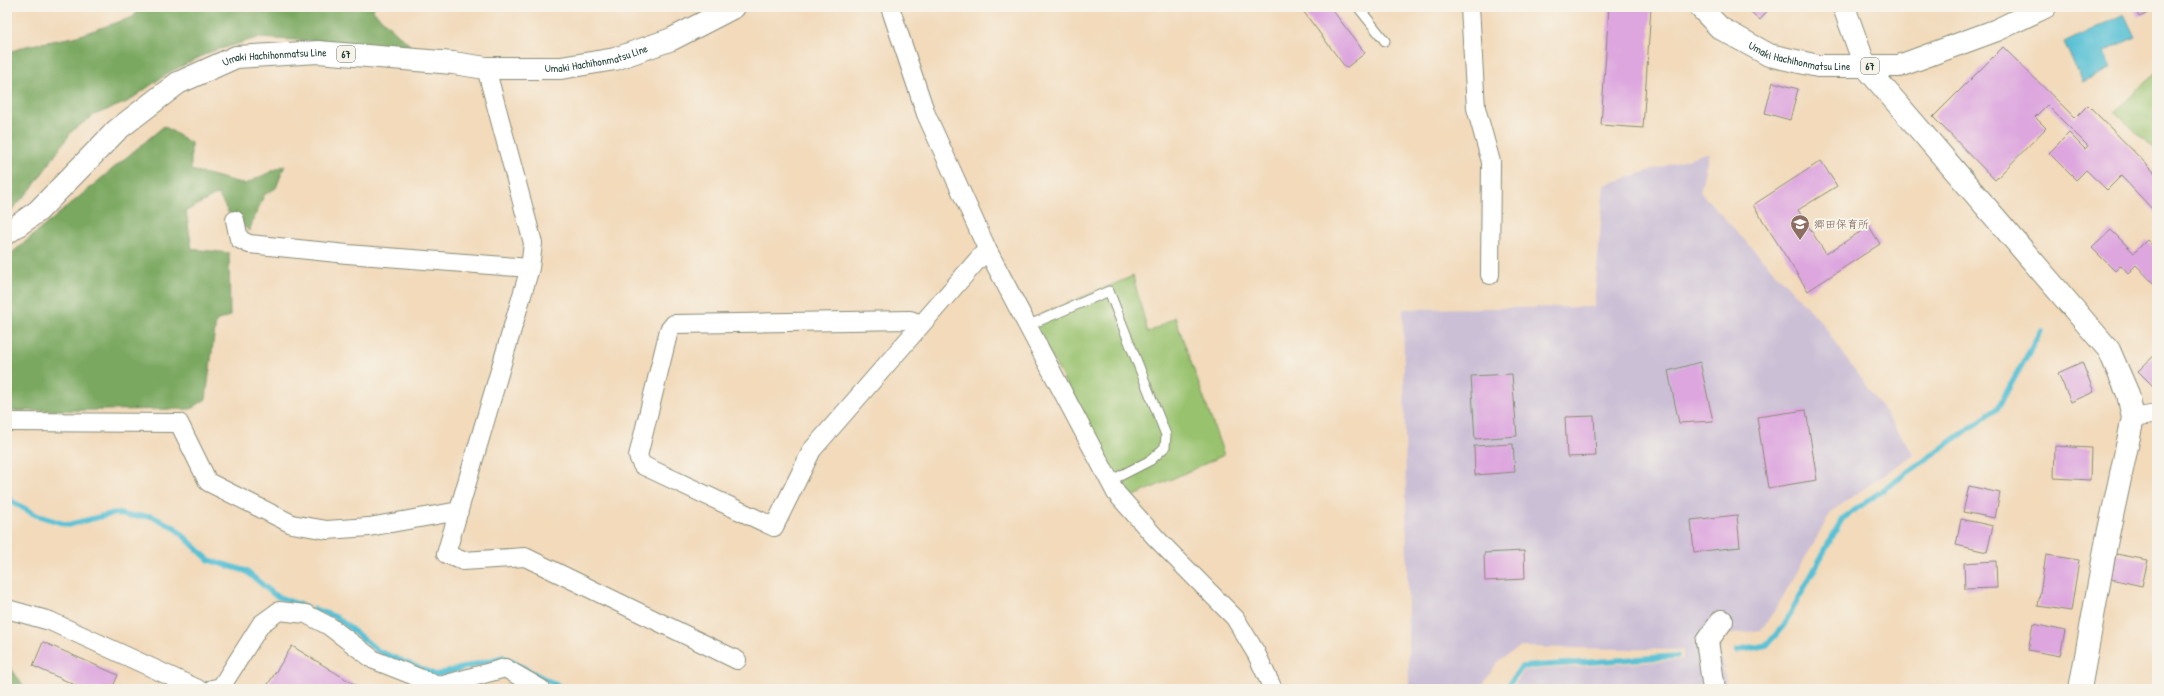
<svg xmlns="http://www.w3.org/2000/svg" width="2164" height="696" viewBox="0 0 2164 696" font-family="'Patrick Hand','Klee One',sans-serif">
  <style>
    .industrial { fill: #cbbfd5 }
    .green { fill: #99c26e; stroke: #5c8051 }
    .forest { fill: #7aa861; stroke: #4c724a }
    .water { fill: #58c1d5; stroke: #3c7f84 }
    .lines { fill: none; stroke-linecap: round; stroke-linejoin: round }
    .stream { stroke: #58c1d5; stroke-width: 5.5 }
    .building { fill: #dda6df }
    .service-casing { stroke: #888c78; stroke-width: 11 }
    .minor-casing { stroke: #888c78; stroke-width: 20 }
    .tertiary-casing { stroke: #888c78; stroke-width: 24 }
    .primary-casing { stroke: #888c78; stroke-width: 24 }
    .service { stroke: #fff; stroke-width: 9 }
    .minor { stroke: #fff; stroke-width: 18 }
    .tertiary { stroke: #fff; stroke-width: 22 }
    .primary { stroke: #fff; stroke-width: 22 }
    .labels { text-anchor: middle; dominant-baseline: central; stroke-width: 4; stroke-linejoin: round; paint-order: stroke }
    .shield { fill: #f7f3e8; stroke: #60746a; stroke-width: 1 }
    .shield-label { font-size: 10px; font-weight: bold; fill: #1f3d34 }
    .street-label { font-size: 11px; fill: #1f3d34; stroke: #f7f3e8 }
    .education-label { font-size: 11px; fill: #785e54; stroke: #f7f3e8; text-anchor: start }
  </style>
  <rect width="100%" height="100%" fill="#f7f3e8"/>
  <filter id="ink" filterUnits="userSpaceOnUse"><feTurbulence type="fractalNoise" baseFrequency=".025" numOctaves="2"/><feDisplacementMap in="SourceGraphic" scale="8" xChannelSelector="R" yChannelSelector="G"/><feConvolveMatrix kernelMatrix="1 2 1 2 8 2 1 2 1" color-interpolation-filters="sRGB"/></filter>
  <filter id="wash" filterUnits="userSpaceOnUse"><feTurbulence type="fractalNoise" baseFrequency=".012" numOctaves="4" result="noise"/><feDisplacementMap in="SourceGraphic" scale="16" xChannelSelector="R" yChannelSelector="G"/><feGaussianBlur stdDeviation="0.9" result="paint"/><feColorMatrix in="noise" values="0 0 0 0 0 0 0 0 0 0 0 0 0 0 0 0 0 1.4 0 .05"/><feComposite in="paint" operator="in"/></filter>
  <g filter="url(#wash)">
    <rect width="100%" height="100%" fill="#f2dabb"/>
    <!-- industrial -->
    <path class="industrial" d="M1709,152L1700,192L1821,322L1914,454L1832,511L1777,607L1761,630L1726,635L1718,642L1727,689H1512L1524,671L1683,660V650L1520,647L1498,661L1480,689H1409L1403,309L1594,307L1604,185Z"/>
    <!-- green -->
    <path class="green" d="M2157,71V152L2115,112Z
      M1133,276L1148,333L1175,317L1224,455L1128,499L1031,319Z"/>
    <!-- forest -->
    <path class="forest" d="M141,7H374L373,11L411,46L257,38L210,52L168,73L127,102L94,115L72,131L32,188L7,215V53L26,46L74,37L133,17Z
      M164,126L191,143V170L245,184L285,165L276,188L264,195L249,231L228,212L218,194L186,211L192,249L229,253L230,316L216,321L206,399L191,409L7,411V257Z
      M7,662L23,686V689H7Z"/>
    <!-- water -->
    <path class="water" d="M2124,14L2135,37L2104,52L2111,68L2083,82L2064,43Z"/>
    <g class="lines">
      <!-- stream -->
      <path class="stream" d="M7,494L11,501L36,515L68,525L115,513L128,516H151L174,527L209,560L246,571L276,596L306,607
        M314,609L336,617L378,651L436,675L503,657L564,689
        M1737,651L1767,645L1784,625L1842,519L1997,409L2041,331
        M1506,689L1521,667L1677,656"/>
    </g>
    <g id="blocks">
      <!-- building -->
      <path class="building" d="M1300,7H1330L1365,53L1346,68Z
        M1609,7H1651L1643,128L1601,125Z
        M1745,7H1770L1760,20Z
        M2134,7H2146L2148,13L2139,17Z
        M2003,47L2075,118L2088,105L2157,175V214L2121,176L2107,190L2086,170L2076,180L2049,153L2069,133L2085,149L2088,146L2047,105L2035,117L2046,128L1995,180L1933,117Z
        M1773,82L1798,89L1790,120L1765,113Z
        M1821,161L1837,186L1798,210L1826,254L1869,226L1880,244L1808,291L1753,205Z
        M2111,230L2134,253L2147,240L2157,250V287L2136,265L2128,273L2121,265L2115,271L2092,248Z
        M2157,353V390L2138,371Z
        M1700,362L1713,421L1679,423L1668,371Z
        M2082,362L2094,392L2071,402L2058,373Z
        M1512,374L1517,436L1475,439L1471,376Z
        M1806,410L1817,480L1768,488L1757,417Z
        M1594,416L1596,456L1567,457L1565,417Z
        M1513,444L1515,472L1475,475L1474,446Z
        M2055,446L2091,448L2090,480L2054,478Z
        M1969,486L2000,493L1995,518L1963,512Z
        M1737,515L1740,547L1694,552L1691,520Z
        M1961,519L1993,526L1987,552L1956,545Z
        M1524,551L1525,579L1485,581L1484,553Z
        M2116,554L2148,560L2142,586L2111,579Z
        M2046,555L2079,560L2071,611L2038,606Z
        M1996,561L1997,588L1965,589L1964,563Z
        M2033,624L2065,631L2060,656L2028,650Z
        M43,642L118,675L112,689H84L33,666Z
        M292,646L362,689H265Z"/>
    </g>
  </g>
  <g filter="url(#ink)">
    <use href="#blocks" fill-opacity="0" stroke="#888c78" stroke-width="1"/>
    <g class="lines">
      <!-- service casing -->
      <g class="service-casing">
        <path id="service" d="M1358,7L1385,41
          M1027,326L1109,291L1166,435L1165,447L1151,460L1110,481"/>
      </g>
      <!-- minor casing -->
      <g class="minor-casing">
        <path id="minor" d="M890,7L926,114L988,251L1116,493L1156,538L1235,618L1256,653L1273,689
          M1470,7L1476,108L1491,162L1490,275
          M486,68L533,243L530,268L446,554L463,561L525,557L737,660
          M235,220L239,239L249,244L347,254L530,268
          M921,324L910,320L674,324L669,330L638,456L642,465L774,527L812,450L982,255L988,251
          M2133,418L2157,414
          M7,422L179,423L208,482L292,524L327,530L369,527L459,511
          M7,609L50,621L198,689
          M212,689L221,687L261,624L279,611L306,614L329,626L374,660L440,686L505,668L541,689"/>
      </g>
      <!-- tertiary casing -->
      <g class="tertiary-casing">
        <path id="tertiary" d="M1844,7L1865,66L2109,350L2128,394L2133,418L2106,544L2080,689
          M1714,689L1707,641L1722,621"/>
      </g>
      <!-- primary casing -->
      <g class="primary-casing">
        <g id="primary">
          <path id="s1" d="M1700,7L1720,28L1769,55L1818,66H1899L1997,30L2045,7"/>
          <path id="s2" d="M7,233L38,211L117,130L178,83L236,57L318,52L453,63L486,68H561L615,59L672,39L734,7"/>
        </g>
      </g>
      <!-- service -->
      <use href="#service" class="service"/>
      <!-- minor -->
      <use href="#minor" class="minor"/>
      <!-- tertiary -->
      <use href="#tertiary" class="tertiary"/>
      <!-- primary -->
      <use href="#primary" class="primary"/>
    </g>
  </g>
  <!-- icons -->
  <defs>
    <g id="school-pin" transform="scale(1)"><path d="M0 17L-7.5 6A9.5 9.5 0 1 1 7.5 6Z" fill="#8d6e63" stroke="#f7f3e8"/><path d="M0-5L7-2L0 1L-7-2ZM-4 1L0 2.5L4 1V4Q0 6-4 4Z" fill="#fff"/></g>
  </defs>
  <g fill-rule="evenodd">
    <use href="#school-pin" x="1800" y="224"/>
  </g>
  <g class="labels">
    <!-- shield labels -->
    <g class="shield">
      <rect x="337" y="46" width="18" height="16" rx="3"/>
      <rect x="1861" y="58" width="18" height="16" rx="3"/>
    </g>
    <g class="shield-label">
      <text x="346" y="54">67</text>
      <text x="1870" y="66">67</text>
    </g>
    <!-- street labels -->
    <g class="street-label">
      <text stroke="none"><textPath href="#s1" startOffset="115">Umaki Hachihonmatsu Line</textPath></text>
      <text stroke="none"><textPath href="#s2" startOffset="654">Umaki Hachihonmatsu Line</textPath></text>
      <text stroke="none"><textPath href="#s2" startOffset="330">Umaki Hachihonmatsu Line</textPath></text>
    </g>
    <!-- education labels -->
    <g class="education-label">
      <text x="1814" y="224">郷田保育所</text>
    </g>
  </g>
  <!-- margin -->
  <rect width="2164" height="696" fill="none" stroke="#f7f3e8" stroke-width="24"/>
</svg>
